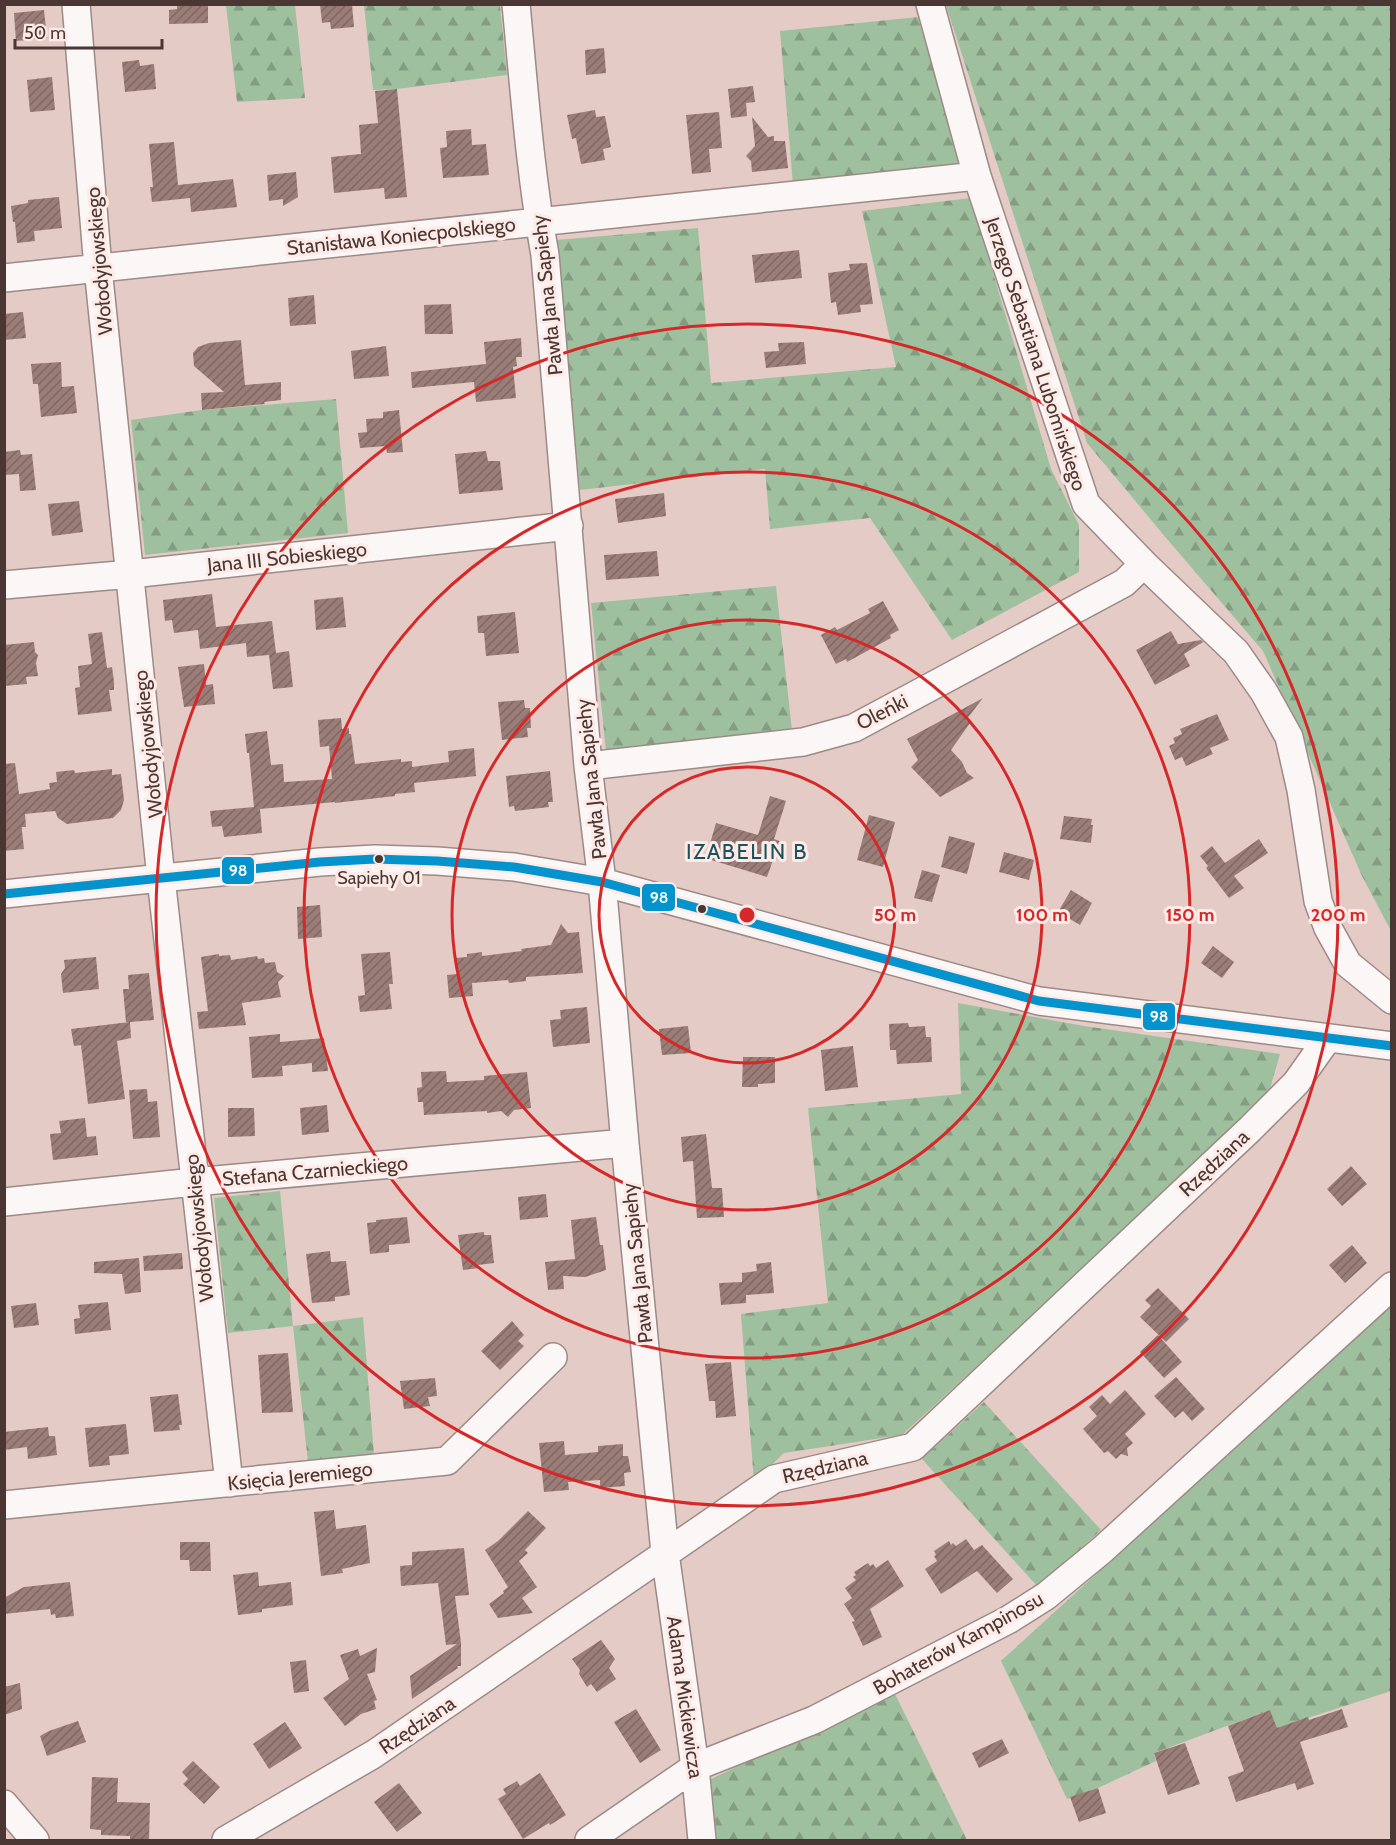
<svg xmlns="http://www.w3.org/2000/svg" width="1396" height="1845" viewBox="0 0 1396 1845" font-family="Cabin,sans-serif">
  <style>
    .forest { fill: url(#forest-firs) }
    .building { fill: url(#building-hatch) }
    .lines { fill: none; stroke-linecap: round; stroke-linejoin: round }
    .minor-casing { stroke: #9d8a86; stroke-width: 30 }
    .minor { stroke: #fbf7f6; stroke-width: 27 }
    .bus-1-casing { stroke: #feebe7; stroke-width: 14 }
    .bus-1 { stroke: #0493cc; stroke-width: 9 }
    .ring { fill: none; stroke: #d62828; stroke-width: 3 }
    .bus-dot { fill: #4a3733; stroke: #feebe7; stroke-width: 2 }
    .labels { text-anchor: middle; dominant-baseline: central; stroke-width: 6; stroke-linejoin: round; paint-order: stroke }
    .bus-label { font-size: 18px; fill: #4a3733; stroke: #feebe7 }
    .street-label { font-size: 20px; fill: #4a3733; stroke: #feebe7 }
    .quarter-label { font-size: 22px; letter-spacing: 1.5px; fill: #1a535d; stroke: #feebe7 }
    .centre { fill: #d62828; stroke: #feebe7; stroke-width: 3 }
    .ring-label { font-size: 18px; text-anchor: middle; font-weight: bold; fill: #d62828; stroke: #feebe7; stroke-width: 6; stroke-linejoin: round; paint-order: stroke }
    .line-badge { stroke: #feebe7; stroke-width: 2 }
    .badge-label { font-size: 16px; text-anchor: middle; font-weight: bold; fill: #fff }
  </style>
  <defs>
    <pattern id="forest-firs" width="22" height="20" patternUnits="userSpaceOnUse" patternTransform="scale(1.5)"><rect width="22" height="20" fill="#9fc09f"/><path d="M5 1l3.5 6h-7zM16 11l3.5 6h-7z" fill="#849d82"/></pattern>
    <pattern id="building-hatch" width="6" height="6" patternUnits="userSpaceOnUse" patternTransform="scale(1.5)"><rect width="6" height="6" fill="#9b7d78"/><path d="M-1 1l2-2M0 6l6-6M5 7l2-2" fill="none" stroke="#806763"/></pattern>
  </defs>
  <rect width="100%" height="100%" fill="#e4cbc6"/>
  <!-- forest -->
  <path class="forest" d="M226,5H295L305,98L237,102Z
    M364,5H500L507,75L397,89L373,90Z
    M946,5H1391V931L1362,876L1263,651L1167,539L1087,443Z
    M918,17L962,166L793,185L780,31Z
    M971,198L1051,469L1079,525V572L952,640L870,518L770,529L765,469L580,490L556,240L698,228L711,383L896,367L862,211Z
    M336,399L348,533L145,555L131,420L202,410Z
    M776,586L792,730L606,752L591,603Z
    M958,1003L1084,1026L1280,1054L1267,1099L902,1435L784,1453L754,1482L741,1314L828,1303L808,1108L961,1094Z
    M280,1191L293,1326L363,1317L374,1455L308,1462L293,1326L228,1333L214,1198Z
    M1391,1305V1691L1277,1728L1270,1710L1154,1753L1156,1761L1098,1788L1067,1799L1001,1661Z
    M984,1402L1101,1530L1038,1587L922,1459Z
    M894,1692L967,1840H717L711,1779Z"/>
  <!-- building -->
  <path class="building" d="M177,4H208V23L169,24V10L177,9Z
    M320,4H352L354,27L331,29L330,22L322,23Z
    M44,10L47,38L16,41L14,13Z
    M604,48L606,73L586,75L585,50Z
    M139,60L140,66L154,64L156,89L125,92L122,62Z
    M52,77L55,110L30,112L27,80Z
    M753,86L755,102L746,103L747,116L731,118L728,89Z
    M397,89L407,197L385,199L384,188L334,193L331,157L361,154L359,125L378,123L375,91Z
    M595,110L596,117L605,116L611,147L603,149L605,160L581,164L576,138L572,139L567,115Z
    M719,112L722,148L709,149L711,172L692,174L686,115Z
    M752,117L768,137L774,136V141H785L788,168L752,172L751,161L746,156L755,146Z
    M471,129L472,145L486,144L489,175L443,178L440,148L447,147L446,131Z
    M174,142L178,185L233,179L237,207L191,212L190,198L152,202L150,187H153L149,144Z
    M296,172L298,197L283,206V199L269,201L267,175Z
    M59,197L62,228L34,231L35,241L17,243L15,222H13L11,206L28,203V200Z
    M799,250L802,278L755,283L752,255Z
    M867,263L873,304L860,305L861,312L838,315L836,302L831,303L828,273L850,270L849,264Z
    M314,295L316,324L290,326L288,298Z
    M451,304L453,334H425L424,305Z
    M23,312L26,338L4,340V314Z
    M521,338L522,357H516L517,366L513,367L516,398L476,402L474,382L412,388L411,372L486,364L484,342Z
    M241,340L245,385L281,382V400L264,402L265,404L202,410L201,393L224,392L194,366L193,353L198,347L209,343Z
    M804,342L806,364L766,368L764,352L779,351L778,343Z
    M386,346L389,376L354,379L351,351Z
    M61,362L62,387L74,386L77,413L41,417L38,384H33L31,364Z
    M399,410L403,452L387,453L386,446L360,448L358,433L367,432L366,419L383,418V412Z
    M20,450L21,455L32,454L36,490L20,491L19,474L4,475V452Z
    M486,451L488,461H500L503,490L459,494L455,454Z
    M664,493L666,516L618,523L615,499Z
    M79,501L83,532L52,536L48,504Z
    M657,551L659,576L606,580L604,555Z
    M212,594L216,627L272,621L276,653L289,651L293,687L273,689L269,655L247,657L246,643L200,649L198,630L174,633L172,620L165,621L163,600Z
    M343,597L346,627L316,630L314,600Z
    M883,601L899,630L890,635L891,638L847,662L846,659L836,664L821,635L835,627L837,630L870,613L868,609Z
    M515,612L519,653L486,656L484,633H478L477,616Z
    M1171,631L1178,644L1201,640L1203,642L1184,654L1190,666L1155,685L1136,650Z
    M102,632L107,668L112,667L114,682V690H109L112,711L78,715L75,688L80,687L78,666L92,664L88,634Z
    M34,642L35,652L38,655L36,663L38,676L26,677L27,684L4,686V645Z
    M204,664L206,685L213,684L215,704L184,707L178,667Z
    M983,698L966,720L970,723L951,750L962,762L967,773L974,778L940,797L911,767L918,760L907,739Z
    M524,700L525,708H530L531,728H527L528,737L502,740L498,702Z
    M1217,714L1229,740L1210,748L1213,754L1186,766L1182,757L1175,760L1169,746L1175,743L1173,738L1182,734L1180,729Z
    M341,718L342,729L349,728V734H351L355,764L401,759V762L412,761V767L449,762L448,751L474,748L476,776L414,783L415,792L395,794V796L335,803V802L260,809L262,833L224,837L222,826L212,827L210,811L254,807L249,753H247L245,734L267,731L271,765L283,764L284,782L332,779L329,746L320,747L318,720Z
    M15,763L19,794L50,789L49,783L57,782L56,772L74,770L75,773L112,769V775L121,774L124,800L121,810L113,818L67,824L58,818L55,811L25,814L26,827H22V831L24,849L4,851V764Z
    M550,771L553,802H548L549,807L515,811L514,806L509,807L506,776Z
    M770,796L786,801L774,839L782,842L776,861L773,860L767,877L708,859L709,855L707,854L716,823L758,835Z
    M869,815L895,822L883,867L857,860Z
    M1064,816L1092,819L1091,825H1093L1091,843L1060,839Z
    M949,836L975,843L967,874L941,867Z
    M1259,839L1268,853L1234,876L1244,888L1229,898L1206,868L1208,866L1200,856L1212,846L1225,863Z
    M1004,852L1034,860L1029,880L999,872Z
    M922,870L940,875L932,902L914,898Z
    M1071,890L1092,903L1080,925L1058,912Z
    M320,905L322,937L298,939L297,907Z
    M561,924L568,933L579,932L583,973L526,977V981L509,983L508,980L472,983L473,996L449,998L447,975L457,974L455,958L467,957V954L482,952V956L522,951L521,949L551,945Z
    M1213,946L1234,962L1222,978L1201,963Z
    M390,952L393,984H389L392,1009L360,1012L358,996L365,995L361,954Z
    M219,954V956L230,955L231,960L257,956L258,959L264,958L265,963L275,962L277,972L284,976L278,982L281,997L242,1003L246,1025L199,1029L197,1012L208,1011L201,957Z
    M96,957L99,989L63,993L61,974L65,968L64,960Z
    M149,973L154,1020L130,1022L131,1038L117,1041L125,1099L88,1104L81,1045L74,1046L71,1029L130,1022H126L123,989H129L128,975Z
    M587,1007L590,1043L553,1047L550,1020L561,1019L560,1010Z
    M908,1023L909,1027L925,1026L926,1037H931L932,1062L897,1064L896,1050H890L889,1024Z
    M688,1026L691,1053L662,1055L659,1029Z
    M280,1034V1042L324,1038L328,1071L312,1072V1063L282,1066L283,1076L252,1078L249,1037Z
    M853,1046L858,1087L825,1091L821,1050Z
    M743,1057H775V1083L758,1084V1087H742Z
    M446,1071L447,1082L484,1080V1076L527,1072L531,1108L514,1110L508,1117L501,1111L487,1113V1111L424,1115L423,1102H418L417,1088L422,1087L421,1072Z
    M147,1089L148,1102L157,1101L160,1137L133,1139L129,1090Z
    M327,1105L329,1132L302,1135L300,1108Z
    M228,1108H254L255,1136L228,1137Z
    M85,1118L87,1137L96,1136L98,1155L53,1160L50,1134L61,1133L59,1121Z
    M706,1134L712,1188H722L724,1217L697,1218L693,1161L683,1162L681,1137Z
    M1351,1166L1367,1184L1342,1206L1327,1189Z
    M546,1194L548,1217L520,1220L518,1197Z
    M407,1217L410,1243L389,1245V1252L370,1254L367,1223L376,1222V1220Z
    M596,1217L600,1245H603L606,1270L585,1277L563,1276L564,1289L548,1290L545,1262L575,1259L571,1220Z
    M484,1232V1235H491L494,1263L478,1265L479,1268L463,1270L458,1235Z
    M1352,1245L1367,1263L1345,1283L1329,1265Z
    M330,1251L331,1262L346,1261L350,1295L335,1297V1301L312,1303L306,1254Z
    M182,1253L183,1269L144,1271L143,1256Z
    M139,1258L141,1292L125,1294L122,1274L94,1273V1262Z
    M771,1262L774,1293L746,1295V1303L721,1305L719,1283L742,1282V1273L757,1271L756,1264Z
    M1158,1288L1189,1319L1166,1342L1140,1317L1151,1306L1145,1300Z
    M108,1302L111,1330L75,1334L74,1319L80,1318L78,1305Z
    M36,1303L39,1325L14,1328L11,1306Z
    M512,1321L524,1335L518,1341L524,1346L500,1370L481,1351Z
    M1158,1335L1182,1362L1164,1378L1140,1352Z
    M288,1353L293,1412L262,1413L258,1355Z
    M731,1362L736,1416L716,1418L715,1401H709L705,1364Z
    M1176,1377L1205,1409L1192,1421L1183,1411L1175,1418L1154,1396Z
    M435,1378L437,1396L428,1397L430,1406L404,1409L400,1381Z
    M1125,1390L1146,1414L1125,1434L1133,1443L1127,1448L1128,1456L1121,1454L1116,1459L1108,1451L1104,1453L1083,1429L1097,1416L1089,1407L1102,1395L1110,1404Z
    M178,1394L182,1425H179L180,1430L154,1432L150,1397Z
    M126,1424L129,1454L109,1456L110,1465L89,1467L85,1428Z
    M48,1427L49,1436H55L57,1455L28,1459L27,1447L4,1450V1432Z
    M564,1441L565,1455L598,1452V1446L623,1444V1456H628L631,1472L624,1473L625,1486L600,1488V1480L568,1482L569,1490L544,1492L539,1443Z
    M334,1510L336,1529L366,1525L370,1563L342,1569L343,1573L321,1576L314,1512Z
    M528,1511L546,1528L525,1550L528,1553L519,1561L537,1587L522,1598L533,1613L498,1618L489,1604L504,1593L503,1591L508,1587L485,1550L498,1541Z
    M966,1539L974,1550L982,1545L1013,1579L997,1593L977,1571L941,1594L925,1569L937,1561L934,1556L936,1555L934,1551L949,1541L951,1545L953,1543L956,1546Z
    M180,1542H210L211,1571H190L189,1560H180Z
    M464,1548L469,1595L455,1596L461,1643V1666H457L458,1668L412,1699L410,1676L457,1644L446,1645L438,1583L401,1586L400,1566L412,1565V1552Z
    M888,1560L904,1586L870,1609L882,1637L863,1646L852,1622L855,1621L844,1604L852,1598L845,1588L856,1580L853,1577L856,1575L854,1572L868,1563L870,1566L873,1564L876,1568Z
    M258,1572L259,1586L291,1582L293,1605L262,1609V1612L238,1615L233,1575Z
    M70,1582L74,1616L56,1618L55,1614L51,1615L50,1609L4,1614V1598L24,1587Z
    M601,1640L615,1659L609,1668L616,1679L597,1692L591,1684L587,1687L579,1674L580,1670L572,1659Z
    M377,1648L375,1672L367,1674L377,1700L374,1701L376,1709L361,1714L345,1726L323,1698L349,1679L340,1655L358,1649L360,1656Z
    M306,1660L309,1691L294,1693L290,1662Z
    M20,1683L22,1709L4,1715V1687Z
    M636,1709L661,1750L640,1763L614,1722Z
    M1342,1709L1348,1727L1300,1742L1314,1784L1297,1790L1295,1783L1236,1802L1228,1777L1244,1771L1228,1726L1270,1710L1277,1728L1308,1717L1309,1720Z
    M78,1721L86,1742L47,1756L40,1736L49,1731Z
    M285,1722L302,1748L269,1769L253,1744Z
    M1002,1739L1009,1753L979,1768L972,1753Z
    M1185,1743L1200,1784L1168,1795L1154,1753Z
    M193,1761L220,1787L204,1804L183,1784L188,1779L182,1772Z
    M540,1773L566,1815L550,1825L549,1823L523,1839L498,1799L506,1794L503,1789L517,1781L520,1786Z
    M92,1777L118,1778L117,1802L150,1803L149,1840H130V1836L101,1835V1830L90,1829Z
    M399,1783L422,1813L397,1832L374,1802Z
    M1098,1788L1106,1813L1079,1822L1070,1797Z"/>
  <g class="lines">
    <!-- minor casing -->
    <g class="minor-casing">
      <path id="minor" d="M76,4L98,268L161,878L229,1483
        M516,4C524,88 530,172 545,255L588,766L602,882L625,1143L665,1553L695,1767L702,1840
        M930,4L977,176L1086,504L1144,564L1236,652L1264,692L1289,737L1301,790L1318,901L1328,928L1348,964L1392,1000
        M4,278L977,176
        M4,585L131,574L569,526
        M588,766L803,742L854,728L1124,583L1144,564
        M4,894L320,862L375,859L437,861L514,867L602,882L1039,1001L1392,1046
        M4,1202L194,1182L625,1143
        M4,1505L447,1461L553,1357
        M4,1804L35,1840
        M226,1840L374,1754L774,1479L913,1447L1250,1129L1296,1083L1328,1038
        M589,1840L695,1767L814,1720L1008,1620L1046,1596L1102,1550L1392,1286"/>
    </g>
    <!-- minor -->
    <use href="#minor" class="minor"/>
    <!-- bus-1 casing -->
    <g class="bus-1-casing">
      <path id="bus-1" d="M4,894L320,862L375,859L437,861L514,867L602,882L1039,1001L1392,1046"/>
    </g>
    <!-- bus-1 -->
    <use href="#bus-1" class="bus-1"/>
  </g>
  <!-- distance rings -->
  <g class="ring">
    <circle cx="747" cy="915" r="148"/>
    <circle cx="747" cy="915" r="295"/>
    <circle cx="747" cy="915" r="443"/>
    <circle cx="747" cy="915" r="591"/>
  </g>
  <!-- markers -->
  <g class="bus-dot">
    <circle cx="379" cy="859" r="5"/>
    <circle cx="702" cy="909" r="5"/>
  </g>
  <g class="labels">
    <!-- bus labels -->
    <g class="bus-label">
      <text x="379" y="878">Sapiehy 01</text>
    </g>
    <!-- street labels -->
    <g class="street-label">
      <text transform="translate(401 236) rotate(-6)">Stanisława Koniecpolskiego</text>
      <text transform="translate(99 261) rotate(-95)">Wołodyjowskiego</text>
      <text transform="translate(547 295) rotate(-96)">Pawła Jana Sapiehy</text>
      <text transform="translate(1036 354) rotate(72)">Jerzego Sebastiana Lubomirskiego</text>
      <text transform="translate(287 557) rotate(-6)">Jana III Sobieskiego</text>
      <text transform="translate(882 712) rotate(-27)">Oleńki</text>
      <text transform="translate(148 744) rotate(-96)">Wołodyjowskiego</text>
      <text transform="translate(591 779) rotate(-96)">Pawła Jana Sapiehy</text>
      <text transform="translate(1214 1163) rotate(-43)">Rzędziana</text>
      <text transform="translate(315 1171) rotate(-5)">Stefana Czarnieckiego</text>
      <text transform="translate(199 1228) rotate(-96)">Wołodyjowskiego</text>
      <text transform="translate(637 1263) rotate(-96)">Pawła Jana Sapiehy</text>
      <text transform="translate(825 1467) rotate(-13)">Rzędziana</text>
      <text transform="translate(300 1476) rotate(-6)">Księcia Jeremiego</text>
      <text transform="translate(958 1643) rotate(-29)">Bohaterów Kampinosu</text>
      <text transform="translate(685 1697) rotate(82)">Adama Mickiewicza</text>
      <text transform="translate(417 1725) rotate(-34)">Rzędziana</text>
    </g>
    <!-- quarter labels -->
    <g class="quarter-label">
      <text x="747" y="851">IZABELIN B</text>
    </g>
  </g>
  <circle cx="747" cy="915" r="9" class="centre"/>
  <g class="ring-label">
    <text x="895" y="921">50 m</text>
    <text x="1042" y="921">100 m</text>
    <text x="1190" y="921">150 m</text>
    <text x="1338" y="921">200 m</text>
  </g>
  <g class="line-badge">
    <rect x="221" y="856" width="34" height="29" rx="6" fill="#0493cc"/>
    <rect x="641" y="883" width="35" height="29" rx="6" fill="#0493cc"/>
    <rect x="1142" y="1002" width="34" height="29" rx="6" fill="#0493cc"/>
  </g>
  <g class="badge-label">
    <text x="238" y="876">98</text>
    <text x="659" y="903">98</text>
    <text x="1159" y="1022">98</text>
  </g>
  <!-- border -->
  <rect width="1396" height="1845" fill="none" stroke="#4a3733" stroke-width="12"/>
  <!-- scale -->
  <path d="M15 39v9h147v-9" fill="none" stroke="#4a3733" stroke-width="3"/>
  <text x="24" y="39" font-size="18" fill="#4a3733" stroke="#feebe7" stroke-width="4.5" paint-order="stroke">50 m</text>
</svg>
